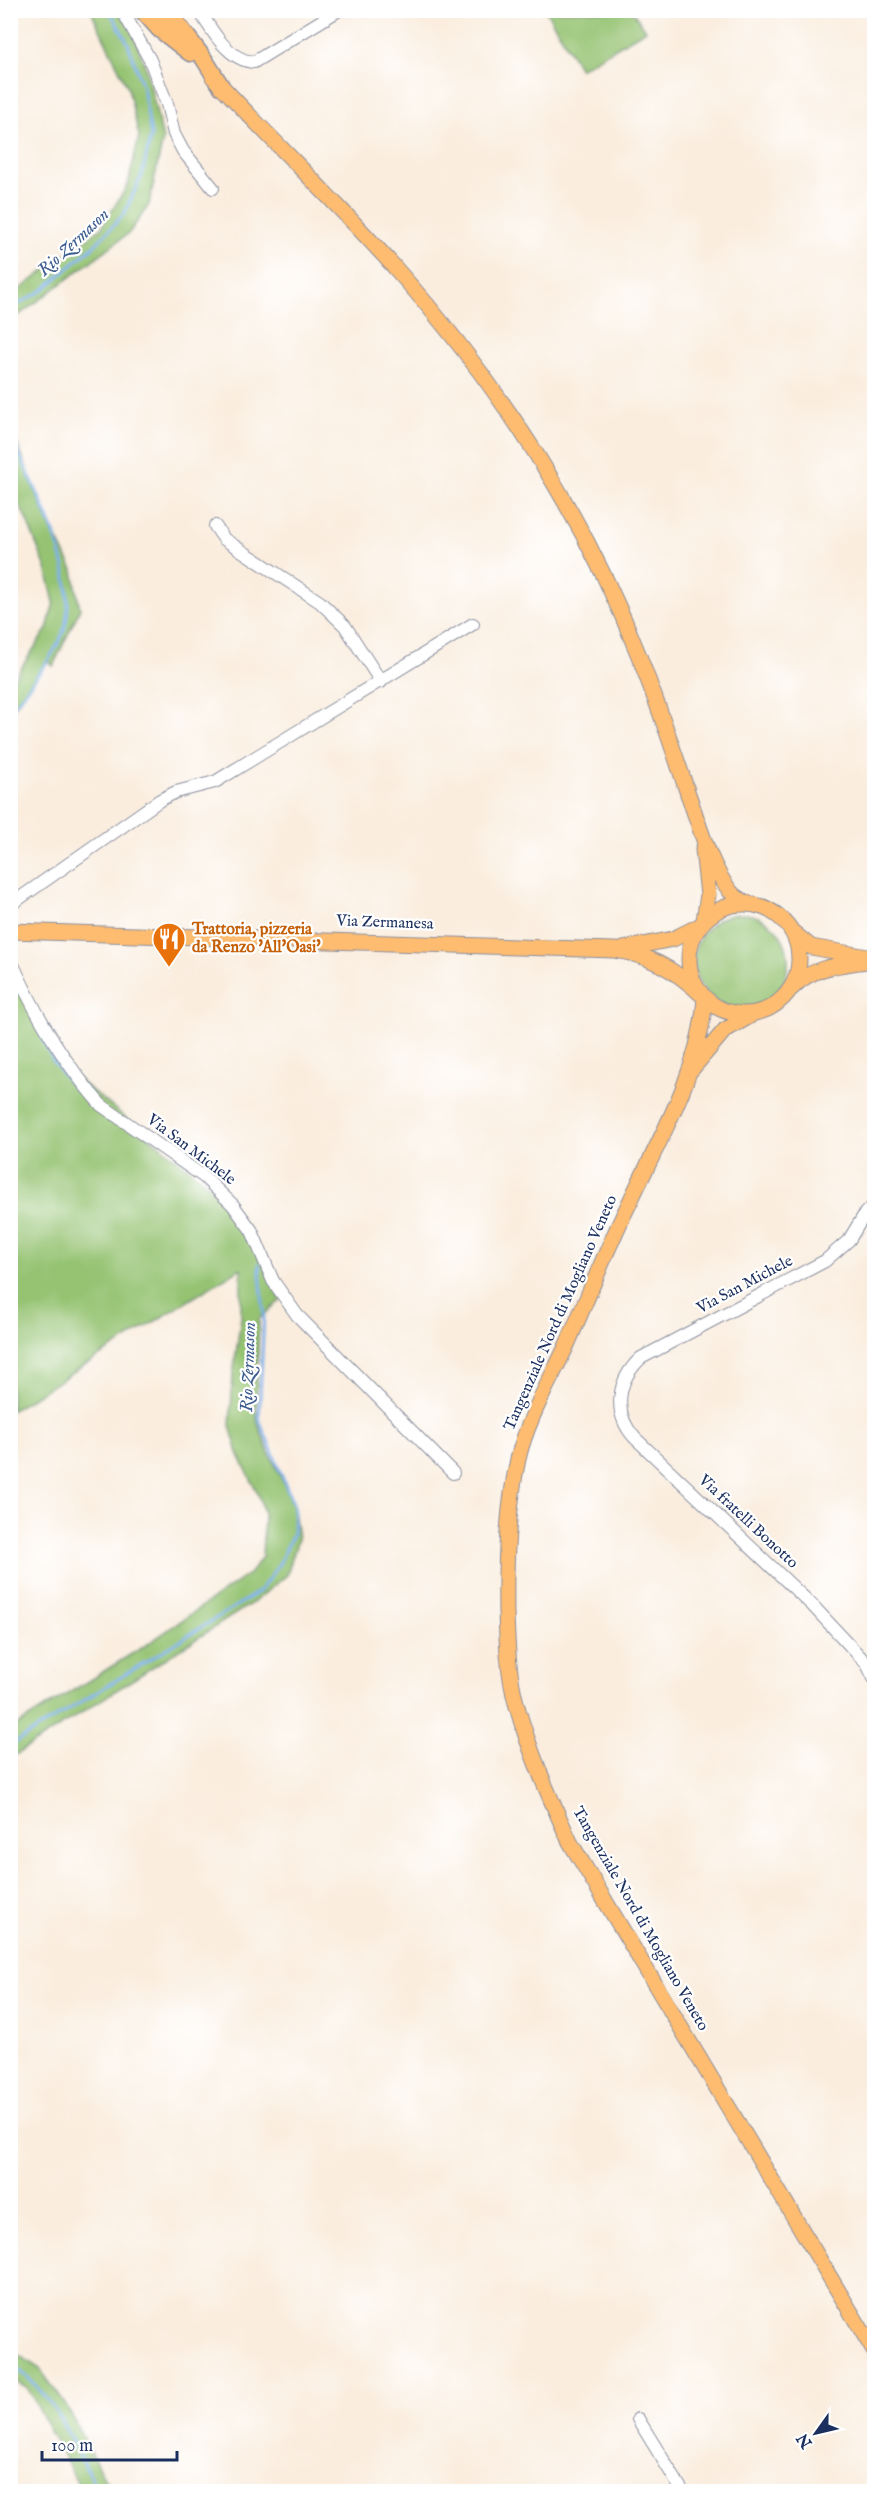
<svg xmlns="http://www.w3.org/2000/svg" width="885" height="2502" viewBox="0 0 885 2502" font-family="'IM FELL English',serif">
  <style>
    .green { fill: #95c372; stroke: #587968; stroke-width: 1.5 }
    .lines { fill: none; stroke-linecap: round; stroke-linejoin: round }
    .stream { stroke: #7db0ea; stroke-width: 3 }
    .minor-casing { stroke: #8a8e9e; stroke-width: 14 }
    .major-casing { stroke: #8a8e9e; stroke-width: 17 }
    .highway-casing { stroke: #8a8e9e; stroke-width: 19 }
    .minor { stroke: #fff; stroke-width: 12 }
    .major { stroke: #febc70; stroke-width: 15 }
    .highway { stroke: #febc70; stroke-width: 16 }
    .labels { text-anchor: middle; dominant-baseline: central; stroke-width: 4.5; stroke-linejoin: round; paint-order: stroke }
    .street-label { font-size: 16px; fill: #1b2f5e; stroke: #fff }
    .food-label { font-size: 16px; font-weight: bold; fill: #c56008; stroke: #fff; text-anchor: start }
    .water-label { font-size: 18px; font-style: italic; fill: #3d5c8f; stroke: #fff }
  </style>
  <rect width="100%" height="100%" fill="#fff"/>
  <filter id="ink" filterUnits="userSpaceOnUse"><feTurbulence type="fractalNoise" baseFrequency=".0167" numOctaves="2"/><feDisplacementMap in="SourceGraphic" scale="12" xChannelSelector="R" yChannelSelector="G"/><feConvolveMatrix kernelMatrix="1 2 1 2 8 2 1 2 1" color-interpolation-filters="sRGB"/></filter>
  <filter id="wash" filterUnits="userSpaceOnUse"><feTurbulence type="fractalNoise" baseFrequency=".008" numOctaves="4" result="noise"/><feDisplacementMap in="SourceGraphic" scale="24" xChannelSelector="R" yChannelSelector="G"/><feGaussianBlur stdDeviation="1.35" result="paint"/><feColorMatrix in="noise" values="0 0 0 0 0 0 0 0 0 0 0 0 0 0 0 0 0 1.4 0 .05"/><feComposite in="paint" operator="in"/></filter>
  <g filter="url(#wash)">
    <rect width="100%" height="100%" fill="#faedde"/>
    <!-- green -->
    <path class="green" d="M91,11H119L131,28L146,68L163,139L149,205L129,233L11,321V296L101,228L128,185L139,136L128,88Z
      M546,11H632L646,30L580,69Z
      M10,426L46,516L73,570L80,609L53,666L48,660L11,712V683L47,629L54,602L46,568L25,516L11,489Z
      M694 961a47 47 0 1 1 94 0a47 47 0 1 1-94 0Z
      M10,969L70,1073L208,1184L240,1220L281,1300L259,1319L256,1409L258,1423L269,1453L293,1502L298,1539L287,1575L254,1602L11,1758V1729L146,1645L250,1573L262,1557L264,1514L259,1496L238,1453L230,1426L233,1375L241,1317V1268L11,1411Z
      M11,2350L40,2369L67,2407L111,2491H82L28,2389L11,2379Z"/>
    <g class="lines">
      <!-- stream -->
      <path class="stream" d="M10,309L43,290L96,244L124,214L142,175L151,135L143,87L127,41L109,10
        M10,434C34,489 82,569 64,630C56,655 26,689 10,711
        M39,1027C49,1060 66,1084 94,1105
        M10,1746L260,1591L279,1564L293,1534L294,1506L259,1419L264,1314L259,1264
        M10,2364C54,2391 75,2448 98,2492"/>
    </g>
  </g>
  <g filter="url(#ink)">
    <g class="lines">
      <!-- minor casing -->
      <g class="minor-casing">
        <path id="minor" d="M122,10L150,60L167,104L174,134L183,151L213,188
          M199,10C211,30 229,61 254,62L339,10
          M215,526L224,539L320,602L345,626L381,682
          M10,905L160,800L176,792L215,782L473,624
          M10,958C33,1010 63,1062 101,1105L204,1177L233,1205L252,1231L273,1281L297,1315L453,1473
          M874,1206L866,1212L849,1240L825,1261L641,1358C617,1380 612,1413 635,1438L813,1606L867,1664L874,1678
          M638,2419L683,2492"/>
      </g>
      <!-- major casing -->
      <g class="major-casing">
        <path id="major" d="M154,10L172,32
          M213,77C273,142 338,203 397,270C498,383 584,515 639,656C657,702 673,748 688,794C699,824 710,866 730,891C735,898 742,901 750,904
          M703,849L708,895L704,920
          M689 959a55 55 0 1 1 110 0a55 55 0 1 1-110 0Z
          M10,931L614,950C647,954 677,971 701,994
          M794,933L811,947L874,958
          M623,949L673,939L699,926
          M792,988C811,967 839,965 866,961
          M705,999C699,1075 659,1139 628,1206C605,1252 587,1300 566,1347C549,1383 527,1420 518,1459C507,1510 505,1561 506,1613C507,1643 508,1673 516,1703C529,1751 549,1796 570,1842L874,2351
          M691,1070L725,1030L750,1016"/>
      </g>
      <!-- highway casing -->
      <g class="highway-casing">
        <path id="highway" d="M142,10L159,29L190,53
          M167,10L204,59L221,86"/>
      </g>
      <!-- minor -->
      <use href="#minor" class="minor"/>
      <!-- major -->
      <use href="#major" class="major"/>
      <!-- highway -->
      <use href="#highway" class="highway"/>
    </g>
  </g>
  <!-- icons -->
  <defs>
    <g id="restaurant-pin" transform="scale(1.725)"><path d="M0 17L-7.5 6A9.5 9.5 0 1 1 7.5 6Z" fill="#e8710a" stroke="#fff"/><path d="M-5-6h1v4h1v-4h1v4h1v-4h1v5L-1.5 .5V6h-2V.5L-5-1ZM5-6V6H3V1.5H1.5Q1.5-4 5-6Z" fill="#fff"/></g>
  </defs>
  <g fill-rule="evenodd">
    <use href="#restaurant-pin" x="169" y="939"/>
  </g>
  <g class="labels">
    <!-- street labels -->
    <g class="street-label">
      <text transform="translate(385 923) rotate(2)">Via Zermanesa</text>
      <text transform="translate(191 1150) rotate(37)">Via San Michele</text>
      <text transform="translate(745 1285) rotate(-28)">Via San Michele</text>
      <text transform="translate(561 1313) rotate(-66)">Tangenziale Nord di Mogliano Veneto</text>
      <text transform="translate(748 1522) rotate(43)">Via fratelli Bonotto</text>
      <text transform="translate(640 1919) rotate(60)">Tangenziale Nord di Mogliano Veneto</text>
    </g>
    <!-- food labels -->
    <g class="food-label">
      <text x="192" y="930">Trattoria, pizzeria<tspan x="192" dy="18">da Renzo 'All'Oasi'</tspan></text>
    </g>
    <!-- water labels -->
    <g class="water-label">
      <text transform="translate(74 243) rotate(-43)">Rio Zermason</text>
      <text transform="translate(249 1367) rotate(-88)">Rio Zermason</text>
    </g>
  </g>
  <!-- margin -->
  <rect width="885" height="2502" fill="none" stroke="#fff" stroke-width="36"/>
  <!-- north arrow -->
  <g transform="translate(816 2433) rotate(236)" stroke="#ffffff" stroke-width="4.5" paint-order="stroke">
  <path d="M0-4.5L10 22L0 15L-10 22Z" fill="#1b2f5e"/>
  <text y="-9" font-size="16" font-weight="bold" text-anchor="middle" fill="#1b2f5e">N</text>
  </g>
  <!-- scale -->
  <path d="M42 2451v9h135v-9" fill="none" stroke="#1b2f5e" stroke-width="3"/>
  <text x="51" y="2451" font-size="18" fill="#1b2f5e" stroke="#ffffff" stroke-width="4.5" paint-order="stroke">100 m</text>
</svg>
